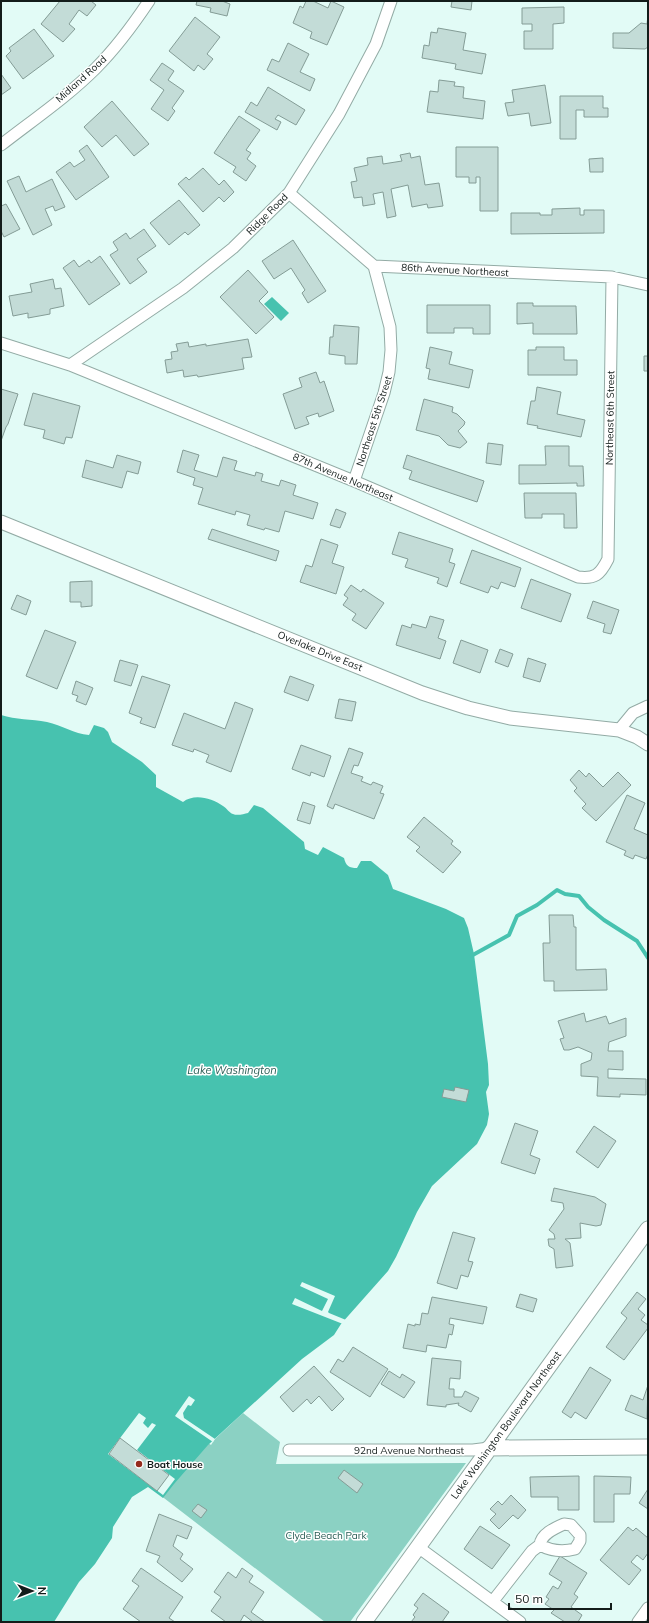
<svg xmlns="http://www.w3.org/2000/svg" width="649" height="1623" viewBox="0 0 649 1623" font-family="Mulish,sans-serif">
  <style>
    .green { fill: #8bd1c3 }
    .water { fill: #47c2af }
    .pier { fill: #e2fbf6 }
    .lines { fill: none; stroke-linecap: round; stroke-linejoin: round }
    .stream { stroke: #47c2af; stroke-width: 4 }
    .building { fill: #c3dcd7; stroke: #849c96 }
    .minor-casing { stroke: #93aba5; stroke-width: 13 }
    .tertiary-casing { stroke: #93aba5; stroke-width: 15 }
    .secondary-casing { stroke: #93aba5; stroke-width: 17 }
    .minor { stroke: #fff; stroke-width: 11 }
    .tertiary { stroke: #fff; stroke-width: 13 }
    .secondary { stroke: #fff; stroke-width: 15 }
    .poi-dot { fill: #952b1d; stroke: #fff; stroke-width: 1.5 }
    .labels { text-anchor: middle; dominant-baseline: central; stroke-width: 3; stroke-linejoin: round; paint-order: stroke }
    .street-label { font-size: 10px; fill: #131c1a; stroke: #fff }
    .poi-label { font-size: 10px; font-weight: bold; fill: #131c1a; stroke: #fff; text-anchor: start }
    .park-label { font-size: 10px; fill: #285b53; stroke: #fff }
    .water-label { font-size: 11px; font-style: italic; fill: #2e6158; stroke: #fff }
  </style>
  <rect width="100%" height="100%" fill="#e2fbf6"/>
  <!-- green -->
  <path class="green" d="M243,1413L280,1442L276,1464L466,1463L350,1622H325L160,1495L207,1442L211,1445L215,1439Z"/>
  <!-- water -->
  <path class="water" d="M272,297L289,313L281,321L264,304Z
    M1,715C16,720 31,719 47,722C62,725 74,734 89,735L94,725L104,728L108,732L112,742L142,762L156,775V787L183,802C194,793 212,798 223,806C227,808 229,813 233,814C237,816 244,814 248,813L254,805L263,808L304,842L305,849L318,855L323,847L344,858C346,866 349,868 357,868L361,861H371L388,875L393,889L446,909L464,918L468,928L474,954L488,1064L489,1085L486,1092L489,1114L487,1125L477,1144L432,1186L417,1212L396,1257L388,1271L341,1324L334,1335L302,1359L208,1445L174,1484L163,1498L148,1487L132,1497L113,1527L112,1538L95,1564L79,1582L54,1622H1Z"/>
  <!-- pier -->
  <path class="pier" d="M302,1282L335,1296L328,1312L329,1313L346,1320L343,1324L292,1304L295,1298L322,1311L328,1299L300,1286Z
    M189,1396L195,1400L191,1406L188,1405L183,1413L184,1418L215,1439L213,1442L175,1416Z
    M139,1413L146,1418L143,1423L148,1428L152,1423L156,1425L137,1450L175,1479L163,1495L108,1454Z"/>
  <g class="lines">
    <!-- stream -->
    <path class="stream" d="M471,956L509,935L517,916L537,905L557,890L565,894L579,896L588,907L604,920L637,941L648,958"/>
  </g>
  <!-- building -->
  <path class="building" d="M60,1H91L96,5L87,16L79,10L69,24L75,29L63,42L41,24Z
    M197,1H222L230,4L227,16L210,12L211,8L196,5Z
    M306,1H313L328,8L331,1L344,7L327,45L310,38L312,32L293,23L300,6L303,8Z
    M452,1H472L471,10L451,7Z
    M564,7V23L553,24V49H524V31H532V24H522V8Z
    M648,15V47L645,49L613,48V33H629L641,23L647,24Z
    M195,17L220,37L207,54L213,59L204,70L198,65L194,71L169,51Z
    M438,28L466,33L463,50L486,54L482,74L455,69L456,64L422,58L424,45L429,46L431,32L437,33Z
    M34,29L54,56L23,79L6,56L11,51L9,48Z
    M288,43L309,54L300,72L315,79L310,91L267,70L272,59L279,62Z
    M162,63L174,71L168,80L184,91L172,108L175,111L168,121L151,109L164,90L150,80Z
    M1,74L11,88L1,95Z
    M439,80L455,82L454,86L464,87L463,98L485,101L483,119L427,112L430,91L438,92Z
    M545,85L551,123L531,126L529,113L508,116L505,103L514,102L512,90Z
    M268,87L305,110L296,125L278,115L275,119L281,122L277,130L245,112L251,102L257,106Z
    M560,96H603V108H608V117H584V110H576V139H560Z
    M112,101L149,144L134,156L116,135L102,147L84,127Z
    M239,116L260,130L246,150L251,153L247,159L256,166L246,181L233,172L236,167L214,153Z
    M87,145L109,177L76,200L56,172L70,162L74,167L85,160L79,151Z
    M456,147H498V211H480V177H476V183H469V177H456Z
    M410,153L411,158L420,156L425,185L439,183L443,206L428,208L427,204L412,207L408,185L391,189L396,216L387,218L383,192L373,194L375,204L363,206L362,197L354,198L351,182L357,181L354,168L368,165L367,158L382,156L383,164L402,161L400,155Z
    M603,158V172H590L589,159Z
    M203,168L219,185L224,180L234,192L224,202L219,197L203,212L178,184L186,177L189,180Z
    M19,176L26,192L52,179L65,207L55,211L53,206L45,209L52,225L33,235L7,181Z
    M179,200L200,225L188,235L185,232L169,245L150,223Z
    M6,204L20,229L4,237L1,231V206Z
    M580,208V215H584V210H604V233L511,234V213H540V215H552V209Z
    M144,229L156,246L137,259L147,272L130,284L110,255L118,250L113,242L126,233L130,239Z
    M293,240L326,291L308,303L302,293L305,290L291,268L274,279L262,261Z
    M100,256L120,284L89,305L63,268L74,260L79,267L89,260L91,263Z
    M248,270L268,292L259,301L274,317L256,334L220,297Z
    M53,279L55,289L61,288L64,306L50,309V314L28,318V313L13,316L9,296L32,292L30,284Z
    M517,303H533V306H576L577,334H533V323L517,324Z
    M427,305H490V334H473V328H454V333H427Z
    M334,325L359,327L357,364H345V356L329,354L330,337H333Z
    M248,339L252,357L242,358L244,369L198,377L197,375L184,377L183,370L167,373L165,360L172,359L171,352L178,351L176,344L188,342L189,347L206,344V346Z
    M430,347L452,352L449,364L473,370L469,388L428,379L430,369L426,368Z
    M536,347H564V360H577V375H528V350H536Z
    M644,356H648V371H644Z
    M316,372L320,383L324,381L334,411L319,417L318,413L306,417L309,424L295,429L283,394L302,387L299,378Z
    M537,387L561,392L557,414L585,420L581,437L537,428L538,426L527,424L531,401H535Z
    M1,389L18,394L8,424L6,427L1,441Z
    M33,393L80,406L72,438L66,437L64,444L43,438L45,430L24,425Z
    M424,399L453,407L452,412L457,414L465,422L464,425L458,431L467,442L460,448L448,445L439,436L416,430Z
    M488,443L503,445L501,465L486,463Z
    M545,446H569V466H583L584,486H577V483L519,484V465H546Z
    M183,450L199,455L194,470L217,477L223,457L237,461L234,470L255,476L256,472L263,474L261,481L279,486L281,480L296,485L293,495L318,503L313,519L285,511L279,532L265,528L264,530L247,525L250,515L236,511L235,515L198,504L203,488L193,485L195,478L177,472Z
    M117,455L141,462L138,474L127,471L122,488L82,477L86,460L113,468Z
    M407,455L484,481L477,502L409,479L412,471L403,468Z
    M524,493H576L577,528H564V514H542V518H525Z
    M336,509L346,513L340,528L330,525Z
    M212,529L279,551L276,561L208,539Z
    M399,532L453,549L449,562L455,564L447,587L437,583L439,578L405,567L408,559L392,554Z
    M321,539L338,545L332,563L344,567L336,594L300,582L306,565L312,567Z
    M472,550L521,568L515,587L501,582L498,589L491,586L488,593L460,583Z
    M531,579L571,594L561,622L521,608Z
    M92,581V606L81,607V602H70V582Z
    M351,585L361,592L363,589L384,603L366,629L352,620L356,614L343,605L348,598L344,595Z
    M17,595L31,601L26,615L11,609Z
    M593,601L619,610L611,634L603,632L605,624L587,618Z
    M430,616L444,620L438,638L446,641L440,659L396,645L402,625L411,628L412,624L426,628Z
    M45,630L76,642L57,689L26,676Z
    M461,640L488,650L480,673L453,663Z
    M500,649L513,654L508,667L495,662Z
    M528,658L546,664L540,682L523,677Z
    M120,660L138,665L131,686L114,681Z
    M142,676L170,685L155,728L140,723L142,718L129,713Z
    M290,676L314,685L308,701L284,692Z
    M76,681L93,688L86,705L76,701L78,696L72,694Z
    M339,699L356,702L352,721L335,718Z
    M235,702L253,709L231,772L206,762L209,755L194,749L193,752L172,745L184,713L225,729Z
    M301,745L331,756L324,777L311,772L310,776L292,769Z
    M349,748L363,753L358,766L354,765L351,773L363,777L361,781L371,785L373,782L383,786L380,793L384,794L374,819L335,804L333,809L327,806Z
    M579,770L586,777L589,773L603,787L618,772L631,785L596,821L582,808L586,804L574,791L577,788L570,780Z
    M627,795L645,803L634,829L648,835V854L646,859L635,855L633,859L624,855L626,851L606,842Z
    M303,802L315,806L310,824L297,820Z
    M424,817L453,841L451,844L461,852L443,873L416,851L420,847L407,837Z
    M549,915H573L574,927H576V970L606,969L607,990L554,991V981H544L543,943H550Z
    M584,1013L586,1022L606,1016L609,1024L626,1018V1036L609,1042L608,1051H623V1070L608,1069V1078L646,1079V1095L620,1094V1097L597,1096L598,1077L581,1076V1064L591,1060L592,1053L578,1047L569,1050H564L560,1039L564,1038L558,1021Z
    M455,1087L469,1090L466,1102L442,1097L444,1089L454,1091Z
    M515,1123L538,1131L530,1155L540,1159L535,1174L501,1163Z
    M594,1126L616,1141L598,1168L576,1152Z
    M554,1188L595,1197L606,1204L601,1225L596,1226L580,1223L581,1238L565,1239L570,1243L573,1266L556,1268L554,1249L549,1246L548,1239H555L554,1234L549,1230L564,1209L563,1203L551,1201Z
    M453,1232L475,1238L468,1261L473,1262L468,1277L461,1275L457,1289L437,1283Z
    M637,1292L646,1299L638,1309L645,1315L641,1320L648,1325V1328L624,1360L606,1347L627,1318L621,1313Z
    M520,1294L537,1299L533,1312L516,1307Z
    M432,1297L487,1307L483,1324L450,1318L449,1324L454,1325L452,1335L449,1334L446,1348L427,1345L426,1352L403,1348L408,1324L415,1326V1324L420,1325L422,1313L428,1314Z
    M353,1347L388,1369L370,1397L330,1372L338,1359L343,1362Z
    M432,1358L461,1361L460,1379L450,1378L449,1389H454V1397H462L465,1391L479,1398L471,1412L458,1405L459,1403L446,1405V1407L427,1405Z
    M314,1366L344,1399L332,1411L319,1396L311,1404L307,1399L293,1412L280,1397Z
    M590,1367L611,1380L586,1419L575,1412L571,1418L562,1412Z
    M389,1371L400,1378L402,1374L415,1382L404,1398L381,1384Z
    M648,1385L647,1419L625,1410L631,1395L643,1400Z
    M120,1438L169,1475L157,1491L109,1454Z
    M344,1470L363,1484L357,1493L338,1478Z
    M579,1476V1510H558V1497H531L530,1477Z
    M594,1476L631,1477L630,1494H614V1522H594Z
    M648,1489V1509L639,1503Z
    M511,1495L526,1510L518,1519L513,1515L499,1529L490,1520L496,1514L490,1509L498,1501L502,1505Z
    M198,1504L207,1510L201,1518L192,1511Z
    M159,1514L192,1527L187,1539L177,1535L173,1546L183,1554L180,1559L193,1569L182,1582L157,1562L160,1556L146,1551Z
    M480,1526L510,1545L492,1569L464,1549Z
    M628,1527L633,1531L636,1528L648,1538V1553L643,1560L637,1555L631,1562L641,1570L629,1585L600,1560Z
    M560,1556L587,1573L574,1594L578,1597L571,1607L582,1615L578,1622H565L551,1613L554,1610L545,1604L549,1599L546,1597L553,1586L558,1589L562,1582L549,1574Z
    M141,1568L183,1597L169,1618L175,1622H141L123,1609L139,1586L132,1581Z
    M242,1568L253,1576L249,1582L264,1592L251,1612L265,1622H253L244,1615L240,1622H226L211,1611L221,1597L214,1592L228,1572L236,1578Z
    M423,1593L449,1612L442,1622H411L415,1617L413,1615L418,1608L414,1605Z"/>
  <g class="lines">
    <!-- minor casing -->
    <g class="minor-casing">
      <path id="minor" d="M1,145C33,120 67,97 96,68C116,48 133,25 149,1
        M289,193L374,266L612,277L648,285
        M1,343L70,365L354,481L578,577C595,579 600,575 608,559L612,277
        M70,365L183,288L233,248L289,193L339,114L376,44L391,1
        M354,481L384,393L389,372L391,350L390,327L374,266
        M619,730L633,713L648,706
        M289,1450H473L489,1448
        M564,1524L571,1525L580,1535V1541L575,1549C563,1552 551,1551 540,1545C541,1534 555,1528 564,1524Z
        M418,1547L520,1622
        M493,1601L532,1551L540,1545
        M638,1622L648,1608"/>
    </g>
    <!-- tertiary casing -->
    <g class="tertiary-casing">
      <path id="tertiary" d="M1,522L422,693L468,708L510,718L619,730L637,737L648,744"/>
    </g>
    <!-- secondary casing -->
    <g class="secondary-casing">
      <path id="secondary" d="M489,1448L648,1447
        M364,1622L648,1229"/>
    </g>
    <!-- minor -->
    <use href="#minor" class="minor"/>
    <!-- tertiary -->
    <use href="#tertiary" class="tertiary"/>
    <!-- secondary -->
    <use href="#secondary" class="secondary"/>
  </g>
  <!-- markers -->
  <circle class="poi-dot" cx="139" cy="1464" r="4"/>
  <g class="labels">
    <!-- street labels -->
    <g class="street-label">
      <text transform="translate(81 79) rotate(-42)">Midland Road</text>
      <text transform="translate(267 214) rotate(-45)">Ridge Road</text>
      <text transform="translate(455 270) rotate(3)">86th Avenue Northeast</text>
      <text transform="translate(610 418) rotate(-89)">Northeast 6th Street</text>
      <text transform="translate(374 421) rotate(-72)">Northeast 5th Street</text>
      <text transform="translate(343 477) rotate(23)">87th Avenue Northeast</text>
      <text transform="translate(320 651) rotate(22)">Overlake Drive East</text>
      <text transform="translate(506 1425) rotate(-54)">Lake Washington Boulevard Northeast</text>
      <text x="409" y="1450">92nd Avenue Northeast</text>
    </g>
    <!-- poi labels -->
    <g class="poi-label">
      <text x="147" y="1464">Boat House</text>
    </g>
    <!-- park labels -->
    <g class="park-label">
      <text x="326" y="1535">Clyde Beach Park</text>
    </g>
    <!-- water labels -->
    <g class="water-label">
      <text x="232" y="1070">Lake Washington</text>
    </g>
  </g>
  <!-- border -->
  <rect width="649" height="1623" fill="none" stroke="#131c1a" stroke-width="4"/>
  <!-- north arrow -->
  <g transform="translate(32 1591) rotate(90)" stroke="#ffffff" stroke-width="3" paint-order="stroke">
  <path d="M0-3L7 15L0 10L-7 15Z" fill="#131c1a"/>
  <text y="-6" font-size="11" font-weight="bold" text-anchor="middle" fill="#131c1a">N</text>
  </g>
  <!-- scale -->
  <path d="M509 1603v6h102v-6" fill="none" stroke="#131c1a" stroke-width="2"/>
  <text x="515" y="1603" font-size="12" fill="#131c1a" stroke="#ffffff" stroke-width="3" paint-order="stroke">50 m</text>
</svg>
